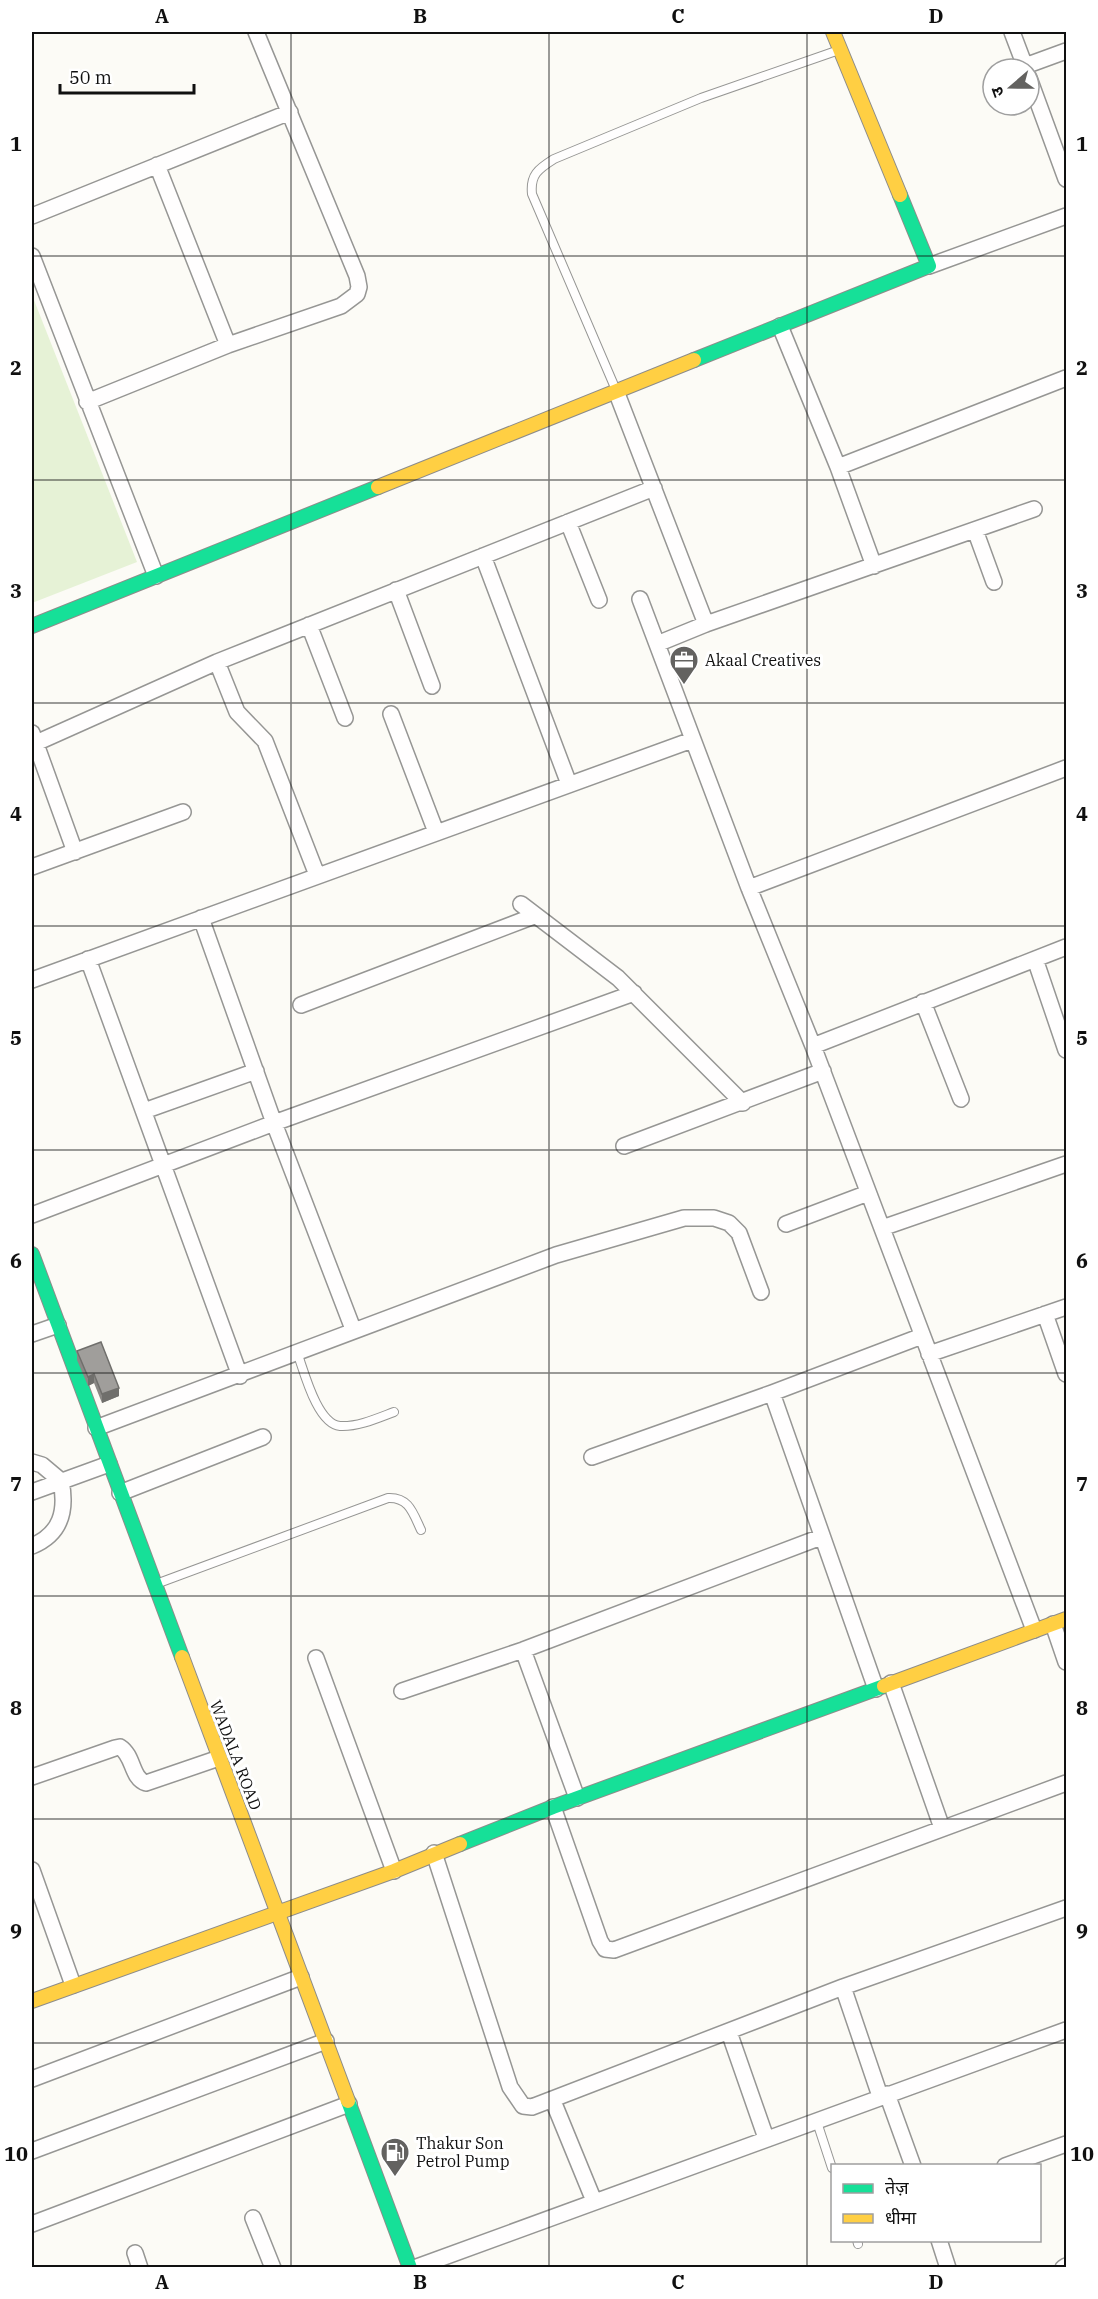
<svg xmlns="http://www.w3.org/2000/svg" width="1098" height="2299" viewBox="0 0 1098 2299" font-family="'IBM Plex Serif','Noto Sans Devanagari',serif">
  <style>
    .green { fill: #e6f2d6 }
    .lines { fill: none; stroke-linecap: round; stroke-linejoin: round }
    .lane-casing { stroke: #969694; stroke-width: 10 }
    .street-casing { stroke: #969694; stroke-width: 18 }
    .fast-casing { stroke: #8d8c8a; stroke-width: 16 }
    .slow-casing { stroke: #8d8c8a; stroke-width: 16 }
    .lane { stroke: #fffefe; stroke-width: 8 }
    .street { stroke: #fffefe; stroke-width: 15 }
    .fast { stroke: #16e098; stroke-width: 14 }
    .slow { stroke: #ffcf43; stroke-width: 14 }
    .wall { fill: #8a8885 }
    .shaded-wall { fill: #706f6c }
    .building { fill: #a09e9b; stroke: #706f6c; stroke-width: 1.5 }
    .grid { fill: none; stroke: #101010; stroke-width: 1.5; stroke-opacity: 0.55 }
    .labels { text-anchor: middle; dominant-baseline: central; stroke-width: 6; stroke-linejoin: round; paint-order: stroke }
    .poi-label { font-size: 16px; fill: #101010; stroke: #fff; text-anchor: start }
    .street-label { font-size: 16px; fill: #101010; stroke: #fff }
    .neatline { fill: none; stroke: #101010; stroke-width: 2 }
    .grid-label { font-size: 20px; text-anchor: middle; font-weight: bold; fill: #101010 }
  </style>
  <rect width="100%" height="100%" fill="#fcfbf6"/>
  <!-- green -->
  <path class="green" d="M32,295L137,562L32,603Z"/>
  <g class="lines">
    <!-- lane casing -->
    <g class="lane-casing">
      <path id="lane" d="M616,390L532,194C530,175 538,169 554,159L701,98L839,50
        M297,1352C304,1371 317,1424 340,1426C358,1427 378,1418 394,1412
        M156,1584L388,1498C409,1497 413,1513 421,1530
        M816,2119L832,2168
        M857,2240L858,2244"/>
    </g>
    <!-- street casing -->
    <g class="street-casing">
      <path id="street" d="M1012,32L1026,69
        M1025,66L1066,51
        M1029,78L1066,179
        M157,165L228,345
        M32,216L290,112
        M32,256L156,576
        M929,266L1066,216
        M780,326L838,467L874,566
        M616,391L706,624
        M87,402L228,345L341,306L357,294L359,287L357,276L256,32
        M838,467L1066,378
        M568,522L599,600
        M975,530L994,582
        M483,556L569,784
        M396,590L432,686
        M640,599L749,888L813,1046L1034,1630
        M309,625L345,718
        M657,644L706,624L1034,509
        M217,662L237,712L265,741L317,875
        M391,714L436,832
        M32,733L75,852
        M36,743L217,662L654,488
        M32,867L183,812
        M749,888L1066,768
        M521,904L618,978L743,1103
        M201,918L274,1123L353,1329
        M88,959L240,1376
        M1035,959L1066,1050
        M32,980L692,740
        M923,1002L961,1099
        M301,1005L534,916
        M813,1046L1066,947
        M144,1111L256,1071
        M624,1146L823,1071
        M32,1215L274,1123L634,993
        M786,1224L868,1193
        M882,1228L1066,1164
        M1045,1314L1066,1374
        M32,1334L58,1325
        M929,1354L1066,1307
        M772,1393L876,1689
        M96,1428L556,1255L684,1218H714L729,1223L739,1233L761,1292
        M592,1457L772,1393L922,1336
        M32,1462L42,1465L61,1481C67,1511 61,1534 32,1546
        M32,1492L109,1464
        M120,1493L263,1437
        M1053,1624L1066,1662
        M523,1650L577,1798
        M316,1658L394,1871
        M891,1683L942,1828
        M402,1691L523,1650L821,1537
        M32,1777L115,1748L120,1747C134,1756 131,1778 146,1783L219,1758
        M553,1807L600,1941L605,1949L614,1950L1066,1783
        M434,1853L510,2087L523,2106L532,2107L843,1987L1066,1908
        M32,1870L73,1985
        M843,1987L880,2096
        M729,2032L766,2138
        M32,2079L301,1977
        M887,2094L913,2166
        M553,2101L594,2201
        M32,2151L326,2041
        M1005,2166L1066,2144
        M253,2218L273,2268
        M32,2224L349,2104
        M939,2240L948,2268
        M135,2253L140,2268
        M414,2268L1066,2030
        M1063,2268L1066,2266"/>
    </g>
    <!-- fast casing -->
    <g class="fast-casing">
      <path id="fast" d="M694,360L929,266L900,195
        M32,626L378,487
        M32,1254L182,1657
        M460,1844L553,1807L884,1686
        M348,2101L410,2268"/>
    </g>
    <!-- slow casing -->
    <g class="slow-casing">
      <path id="slow" d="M833,32L900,195
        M378,487L694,360
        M182,1657L348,2101
        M884,1686L1066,1619
        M32,2001L394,1871L460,1844"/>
    </g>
    <!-- lane -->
    <use href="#lane" class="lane"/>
    <!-- street -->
    <use href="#street" class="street"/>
    <!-- fast -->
    <use href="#fast" class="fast"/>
    <!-- slow -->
    <use href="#slow" class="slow"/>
  </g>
  <!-- wall -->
  <path class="wall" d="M77,1351L119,1396L102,1403L94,1383L88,1386L77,1360Z"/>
  <!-- shaded-wall -->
  <path class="shaded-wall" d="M94,1374V1383L88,1386V1377Z
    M119,1388V1396L102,1403V1394Z"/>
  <!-- building -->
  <path class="building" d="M101,1342L119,1388L102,1394L94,1374L88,1377L77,1351Z"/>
  <!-- grid -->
  <path class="grid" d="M291,32V2268M549,32V2268M807,32V2268M32,256H1066M32,480H1066M32,703H1066M32,926H1066M32,1150H1066M32,1373H1066M32,1596H1066M32,1819H1066M32,2043H1066"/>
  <!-- icons -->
  <defs>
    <g id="office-pin" transform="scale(1.5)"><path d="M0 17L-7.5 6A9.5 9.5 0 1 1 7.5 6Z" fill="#636260" stroke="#fff"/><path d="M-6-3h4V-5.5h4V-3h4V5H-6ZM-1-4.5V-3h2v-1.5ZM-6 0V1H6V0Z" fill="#fff"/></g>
    <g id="fuel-pin" transform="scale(1.5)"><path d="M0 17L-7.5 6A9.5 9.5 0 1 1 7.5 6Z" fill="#636260" stroke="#fff"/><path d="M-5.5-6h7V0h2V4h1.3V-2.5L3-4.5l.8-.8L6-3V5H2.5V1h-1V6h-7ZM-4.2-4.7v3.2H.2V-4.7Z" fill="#fff"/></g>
  </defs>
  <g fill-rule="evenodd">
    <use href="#office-pin" x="684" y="660"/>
    <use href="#fuel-pin" x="395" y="2152"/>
  </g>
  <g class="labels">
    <!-- poi labels -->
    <g class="poi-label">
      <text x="705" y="660">Akaal Creatives</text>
      <text x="416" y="2143">Thakur Son<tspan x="416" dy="18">Petrol Pump</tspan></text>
    </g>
    <!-- street labels -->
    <g class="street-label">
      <text transform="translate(236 1755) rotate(69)">WADALA ROAD</text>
    </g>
  </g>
  <!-- border -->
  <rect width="1098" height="2299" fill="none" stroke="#ffffff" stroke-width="66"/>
  <!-- legend -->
  <rect x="831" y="2164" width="210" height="78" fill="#ffffff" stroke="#9f9f9f" stroke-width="1.5"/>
  <rect x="843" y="2184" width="30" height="9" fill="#16e098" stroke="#9f9f9f" stroke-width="1.5"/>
  <text x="885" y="2194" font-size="18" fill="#101010">तेज़</text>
  <rect x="843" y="2214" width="30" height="9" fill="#ffcf43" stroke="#9f9f9f" stroke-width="1.5"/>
  <text x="885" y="2224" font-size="18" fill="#101010">धीमा</text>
  <!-- north arrow -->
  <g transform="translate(1011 87) rotate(250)"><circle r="28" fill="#ffffff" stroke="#9f9f9f" stroke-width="1.5"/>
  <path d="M0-4.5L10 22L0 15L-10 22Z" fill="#636260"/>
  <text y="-9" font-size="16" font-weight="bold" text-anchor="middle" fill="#101010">उ</text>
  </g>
  <!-- scale -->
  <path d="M60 84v9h134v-9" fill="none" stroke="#101010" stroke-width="3"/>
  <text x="69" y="84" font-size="18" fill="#101010" stroke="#ffffff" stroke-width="4.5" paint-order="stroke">50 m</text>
  <rect x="33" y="33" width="1032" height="2233" class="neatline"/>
  <g class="grid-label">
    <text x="162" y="23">A</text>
    <text x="420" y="23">B</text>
    <text x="678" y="23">C</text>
    <text x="936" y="23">D</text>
    <text x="16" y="151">1</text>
    <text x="1082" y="151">1</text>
    <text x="16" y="375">2</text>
    <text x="1082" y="375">2</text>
    <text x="16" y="598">3</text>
    <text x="1082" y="598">3</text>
    <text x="16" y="821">4</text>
    <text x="1082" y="821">4</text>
    <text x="16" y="1045">5</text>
    <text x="1082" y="1045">5</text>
    <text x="16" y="1268">6</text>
    <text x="1082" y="1268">6</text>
    <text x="16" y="1491">7</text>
    <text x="1082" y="1491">7</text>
    <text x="16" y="1715">8</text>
    <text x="1082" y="1715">8</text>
    <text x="16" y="1938">9</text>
    <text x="1082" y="1938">9</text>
    <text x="16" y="2161">10</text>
    <text x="1082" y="2161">10</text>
    <text x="162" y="2289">A</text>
    <text x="420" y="2289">B</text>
    <text x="678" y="2289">C</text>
    <text x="936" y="2289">D</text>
  </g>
</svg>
